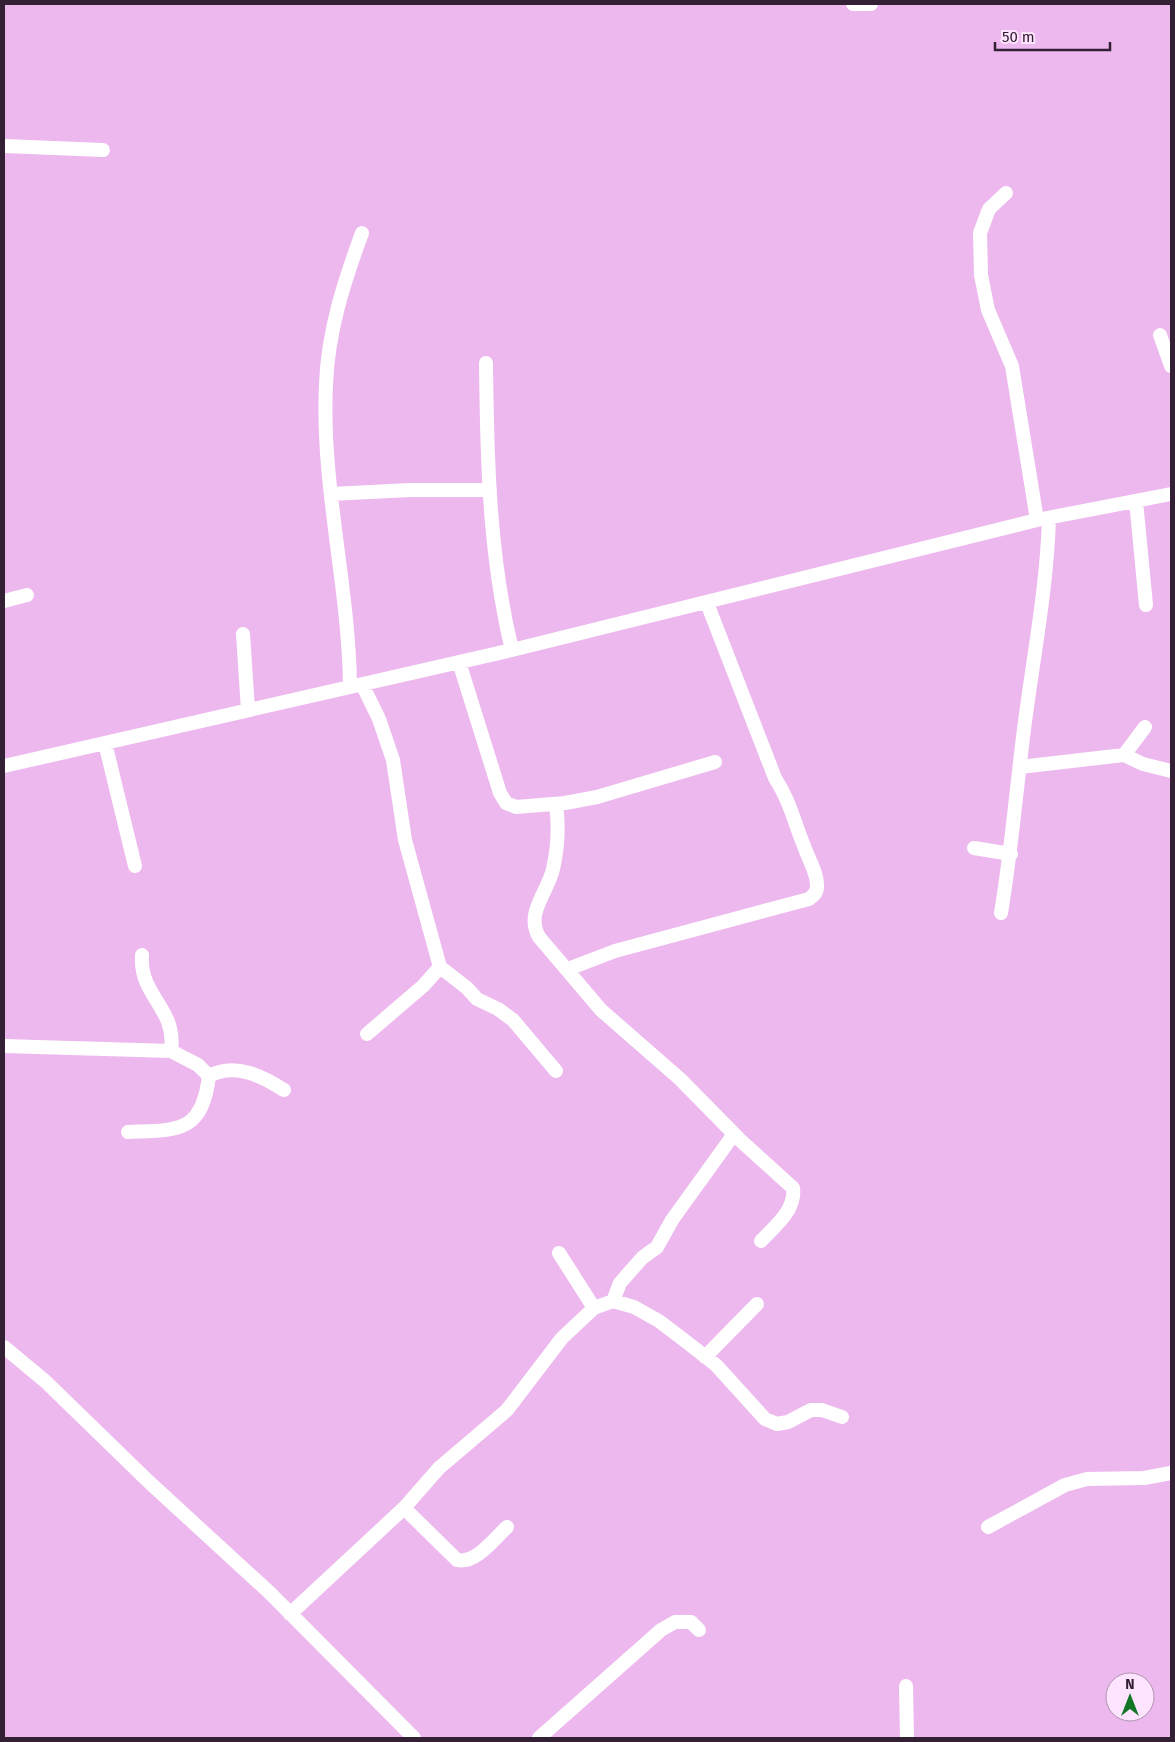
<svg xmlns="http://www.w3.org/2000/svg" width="1175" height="1742" viewBox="0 0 1175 1742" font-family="'Fira Sans',sans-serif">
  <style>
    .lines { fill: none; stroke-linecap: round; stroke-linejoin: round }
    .minor { stroke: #fff; stroke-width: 14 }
  </style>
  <rect width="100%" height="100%" fill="#edb8ee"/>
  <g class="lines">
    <!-- minor -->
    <path class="minor" d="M853,4H871
      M4,146L103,150
      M1006,193L989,209L980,233L981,275L988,310L1012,366L1037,520
      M1160,335L1171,366
      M486,363C487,460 489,555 512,650
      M331,494L410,490H490
      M1136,501L1146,605
      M4,601L27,595
      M243,634L248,710
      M459,662L500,793L506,803L516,807L565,803L597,797L715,762
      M362,684L379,719L393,760L405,840L440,967L467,988L477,999L498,1009L513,1020L556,1071
      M350,686C349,586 321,485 326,384C328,331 344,282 362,233
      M105,743L135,866
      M1124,755L1145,727
      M4,766L512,650L1037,520L1171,494
      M1020,767L1124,755L1143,764L1171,771
      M556,804C559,826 558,847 553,869C548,892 525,913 539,937L601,1010L680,1079L740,1140L793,1188C796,1210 775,1226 761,1241
      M974,848L1011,854
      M1001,913C1012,847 1017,780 1026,714C1035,648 1047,584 1049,518
      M142,955C139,997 177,1007 171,1051
      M568,969L615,951L809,899C813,896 817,893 817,887C818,874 808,858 804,846C794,822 790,801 775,778L707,603
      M367,1034L423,986L440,967
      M4,1046L171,1051L198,1065L209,1076
      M209,1076C235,1062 262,1076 284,1090
      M128,1132C177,1130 202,1134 209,1076
      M559,1253L594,1308
      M613,1301L620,1283L642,1258L657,1247L672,1220L734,1134
      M4,1347L45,1381L149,1482L270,1593L414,1738
      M705,1357L757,1304
      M404,1508L439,1468L507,1410L562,1338L594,1308L613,1301L634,1307L659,1321L684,1340L716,1365L765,1419L777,1424L788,1422L811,1410H822L842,1417
      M988,1527L1065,1485L1087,1479L1144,1478L1171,1473
      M290,1614L404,1508L457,1560C476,1564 494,1539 507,1527
      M906,1686L907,1738
      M539,1738L661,1630L675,1622H691L699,1630"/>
  </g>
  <!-- border -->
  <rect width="1175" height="1742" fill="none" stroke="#342034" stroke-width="10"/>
  <!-- north arrow -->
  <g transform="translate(1130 1697)"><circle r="24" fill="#ffe4ff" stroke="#ae96ae"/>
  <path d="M0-4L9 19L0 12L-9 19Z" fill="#137627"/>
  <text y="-8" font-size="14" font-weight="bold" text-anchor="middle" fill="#342034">N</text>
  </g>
  <!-- scale -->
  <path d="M995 42v8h115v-8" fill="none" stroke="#342034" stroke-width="2.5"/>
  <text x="1002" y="42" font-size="15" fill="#342034" stroke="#ffe4ff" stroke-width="4" paint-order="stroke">50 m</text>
</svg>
